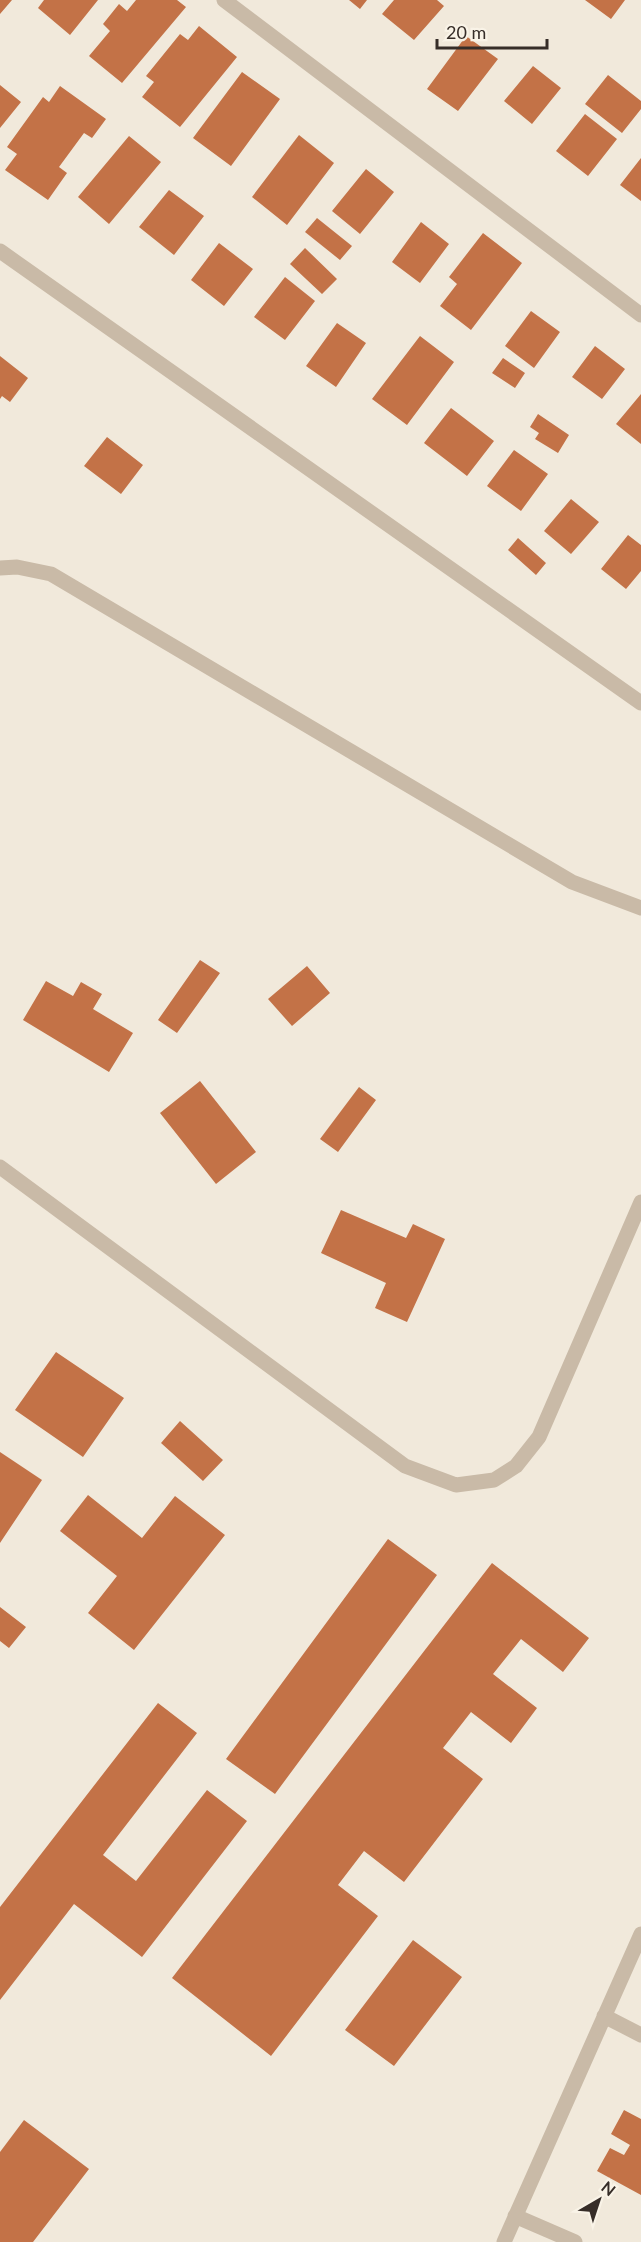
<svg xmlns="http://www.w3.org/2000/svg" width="641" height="2242" viewBox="0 0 641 2242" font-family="Lato,sans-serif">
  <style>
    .building { fill: #c37247 }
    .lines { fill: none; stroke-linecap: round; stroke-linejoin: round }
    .street { stroke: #c9baa7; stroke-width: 15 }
  </style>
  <rect width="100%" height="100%" fill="#f1e9db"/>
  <!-- building -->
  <path class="building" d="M0,0H12L0,14Z
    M44,0H98L70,35L38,8Z
    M136,0H177L186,7L122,83L89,56L110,31L103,24L119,4L127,11Z
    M349,0H367L360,9Z
    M394,0H437L444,6L414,40L382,14Z
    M585,0H625L611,19Z
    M199,26L237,57L180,127L142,97L154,82L146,76L180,34L188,40Z
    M466,36L498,59L458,111L427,89Z
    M533,66L561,88L532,124L504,101Z
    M242,72L280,99L231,166L193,138Z
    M608,75L641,101V109L622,133L585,104Z
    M0,85L21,102L0,128Z
    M60,86L106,119L92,138L84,133L59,167L67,173L48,200L5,170L17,154L7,147L43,97L49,102Z
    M585,114L617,139L588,176L556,151Z
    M299,135L334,163L287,225L252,197Z
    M129,136L161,162L109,224L78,197Z
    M641,158V201L620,185Z
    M366,169L394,192L360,234L332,211Z
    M169,190L204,216L174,255L139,227Z
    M317,218L352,246L340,260L305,232Z
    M421,222L449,244L420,283L392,262Z
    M483,233L522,263L471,330L440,306L457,284L449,277Z
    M219,243L253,269L224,306L191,280Z
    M305,248L337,279L322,294L290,264Z
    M285,277L315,301L285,340L254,317Z
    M531,311L560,332L534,368L505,346Z
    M337,323L366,343L336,387L306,366Z
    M420,336L454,362L407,425L372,399Z
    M595,346L625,369L602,399L572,377Z
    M0,356L28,378L10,402L2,396L0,399Z
    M503,358L525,373L515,388L492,373Z
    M641,394V444L616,424Z
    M451,408L494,441L467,476L424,443Z
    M538,414L569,435L558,453L535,439L539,433L530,427Z
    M107,437L143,465L121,494L84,466Z
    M514,450L548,474L521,511L487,486Z
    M571,499L599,522L571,554L544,531Z
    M628,535L641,545V571L626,589L601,569Z
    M518,538L546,563L536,575L508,550Z
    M200,960L220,973L177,1033L158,1020Z
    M307,966L330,993L292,1026L268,999Z
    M46,981L73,996L81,982L102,994L93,1009L133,1033L109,1072L23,1020Z
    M200,1081L256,1152L216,1184L160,1113Z
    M359,1087L376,1100L338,1152L320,1139Z
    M341,1210L406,1238L413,1224L445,1239L407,1322L375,1308L386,1283L321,1253Z
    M56,1352L124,1398L83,1457L15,1410Z
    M180,1421L223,1460L203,1481L161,1443Z
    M0,1452L42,1480L0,1543Z
    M88,1495L142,1538L175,1496L225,1535L134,1650L88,1613L117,1576L60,1531Z
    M388,1539L437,1575L275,1794L226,1759Z
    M492,1563L589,1638L563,1672L521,1639L493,1674L537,1708L511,1743L471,1712L443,1748L483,1779L404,1882L364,1851L338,1885L378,1916L271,2056L172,1978Z
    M0,1607L26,1627L9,1648L0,1641Z
    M158,1703L197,1733L103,1855L136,1881L207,1790L247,1821L142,1957L74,1904L0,2000V1907Z
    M413,1940L462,1977L394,2066L345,2030Z
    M624,2110L641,2119V2195L597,2171L610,2148L624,2155L630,2145L611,2134Z
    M24,2120L89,2169L33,2242H0V2152Z"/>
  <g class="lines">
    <!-- street -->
    <path class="street" d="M224,0L641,315
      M0,251L641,703
      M0,568L17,567L51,574L572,882L641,908
      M0,1167L405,1466L456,1485L494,1480L516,1466L539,1437L641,1202
      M604,2016L641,2035
      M515,2216L575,2242
      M504,2242L641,1934"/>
  </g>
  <!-- north arrow -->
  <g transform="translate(599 2200) rotate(39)" stroke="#f9f3e7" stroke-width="4.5" paint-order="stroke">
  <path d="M0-4.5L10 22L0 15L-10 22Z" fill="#362d28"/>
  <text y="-9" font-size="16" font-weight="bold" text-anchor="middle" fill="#362d28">N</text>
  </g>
  <!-- scale -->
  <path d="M437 39v9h110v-9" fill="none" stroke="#362d28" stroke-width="3"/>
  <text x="446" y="39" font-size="18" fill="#362d28" stroke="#f9f3e7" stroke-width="4.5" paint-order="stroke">20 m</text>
</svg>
